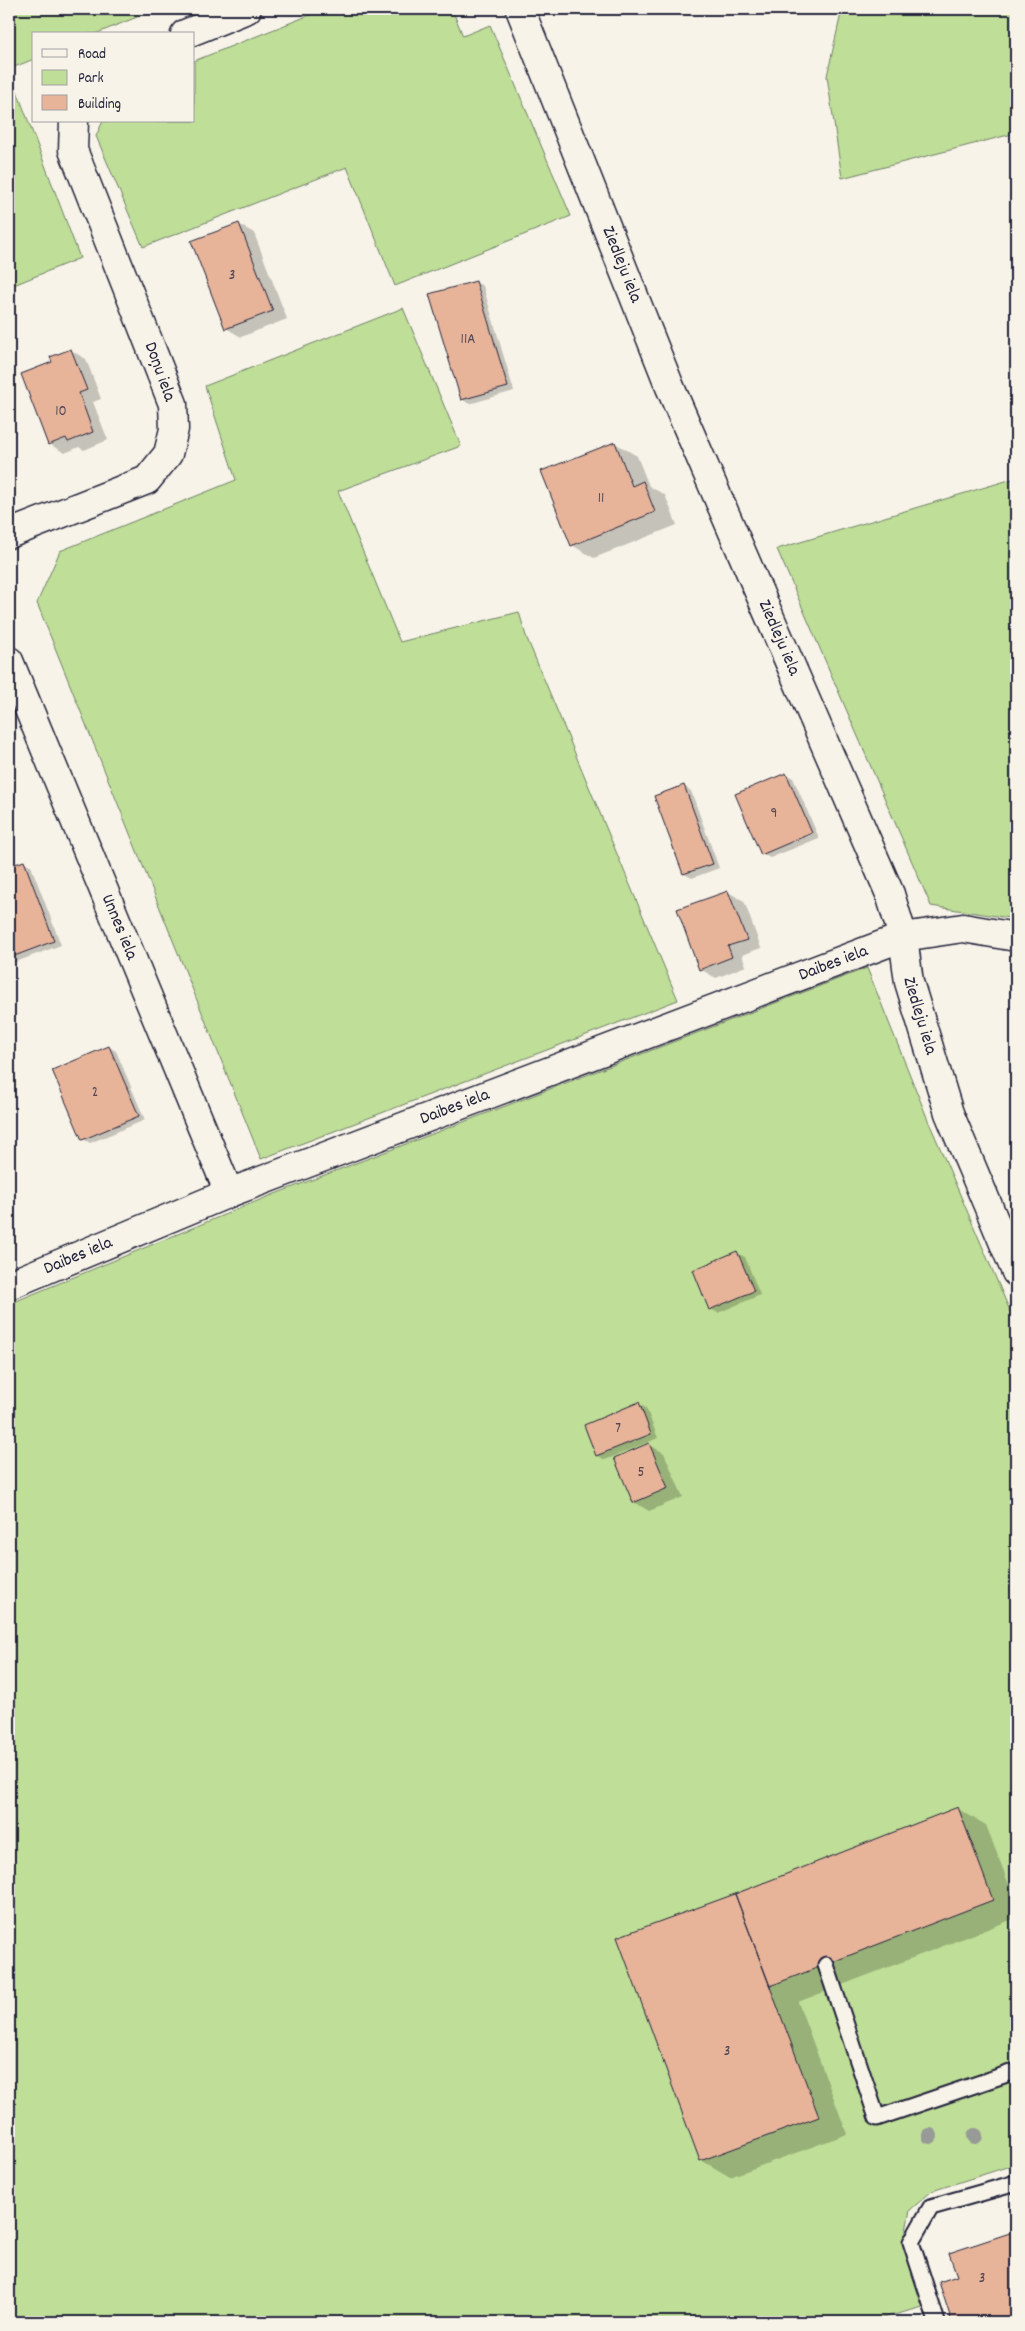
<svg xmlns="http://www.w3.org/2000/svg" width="1025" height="2331" viewBox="0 0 1025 2331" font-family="Dekko,sans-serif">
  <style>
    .green { fill: #bfde97; stroke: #708069 }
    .shadow { fill: #0003 }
    .building { fill: #e7b49a; stroke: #22223b }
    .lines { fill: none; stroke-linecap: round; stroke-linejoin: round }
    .service-casing { stroke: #22223b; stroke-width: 19 }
    .minor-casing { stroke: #22223b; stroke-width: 31 }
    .service { stroke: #f7f3e8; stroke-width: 15 }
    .minor { stroke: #f7f3e8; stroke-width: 28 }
    .tree { fill: #979a96 }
    .labels { text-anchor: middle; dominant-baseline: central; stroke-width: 4; stroke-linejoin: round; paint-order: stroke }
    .number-label { font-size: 15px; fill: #534653 }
    .street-label { font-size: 18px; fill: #22223b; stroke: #f7f3e8 }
  </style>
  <rect width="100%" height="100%" fill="#f7f3e8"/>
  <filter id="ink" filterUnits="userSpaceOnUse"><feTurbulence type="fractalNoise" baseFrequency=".02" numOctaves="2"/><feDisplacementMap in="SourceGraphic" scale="10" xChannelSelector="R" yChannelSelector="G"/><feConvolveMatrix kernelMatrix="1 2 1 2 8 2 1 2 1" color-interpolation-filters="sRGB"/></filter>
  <g filter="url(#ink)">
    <!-- green -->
    <path class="green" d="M9,9H157L95,34H34V59L9,69Z
      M325,9H452L463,36L490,25L571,216L395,286L347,167L143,247L96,136L103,121H194V61Z
      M842,9H1016V133L842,178L827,76Z
      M9,70L80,258L9,287Z
      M403,308L461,446L338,491L400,642L519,612L526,636L678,1000L261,1159L37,603L60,551L236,480L205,386Z
      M1016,478V919L931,906L777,549Z
      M867,968L928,1120L1016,1325V2164L932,2191L910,2210L904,2241L923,2307L868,2322H9V1304L267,1197Z"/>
    <!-- shadow -->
    <path class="shadow" d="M238,224L254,233L287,319L241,337L226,328Z
      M475,282L483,286L514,391L469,404L462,399Z
      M70,350L86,359L101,399L93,402L108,440L84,450L79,447L65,453L49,444L54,363Z
      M615,443L637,456L649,486L665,495L677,525L594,558L572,545Z
      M786,774L793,778L819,838L770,858L762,854Z
      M684,786L691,791L719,868L692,878L684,874L656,797Z
      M23,862L31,866L61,945L13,963L9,961V868Z
      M728,892L744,901L761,948L742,955L746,966L716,978L700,969Z
      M109,1047L116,1051L145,1120L90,1143L83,1139Z
      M737,1253L745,1257L760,1295L718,1313L710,1309Z
      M639,1404L646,1408L658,1438L605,1460L597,1455Z
      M646,1443L664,1453L683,1497L649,1511L634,1502Z
      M958,1809L986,1825L1016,1903V1918L798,2002L847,2134L730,2177L701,2160L619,1938Z
      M1016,2232V2322H953L940,2282L958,2277L950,2253Z"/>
    <!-- building -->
    <path class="building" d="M239,223L273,311L225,329L191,241Z
      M476,281L508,387L461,400L429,294Z
      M71,349L87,390L79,393L93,432L68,442L66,438L48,445L21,374L52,362L50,357Z
      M615,442L632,486L643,481L655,512L571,546L541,471Z
      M786,773L812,833L761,855L735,794Z
      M684,785L713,864L683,874L654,796Z
      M24,861L54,941L9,958V866Z
      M728,891L747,940L728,946L732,957L699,970L677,909Z
      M109,1046L139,1116L82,1140L52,1070Z
      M737,1251L754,1291L709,1310L693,1270Z
      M639,1402L651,1434L596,1456L584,1425Z
      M649,1443L668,1488L633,1503L614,1458Z
      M958,1807L993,1900L770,1986L735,1894Z
      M735,1894L819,2117L700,2161L617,1937Z
      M1016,2231V2322H952L939,2282L957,2276L949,2253Z"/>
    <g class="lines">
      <!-- service casing -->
      <g class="service-casing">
        <path id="service" d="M826,1965L877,2118L1016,2071
          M937,2322L911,2242L931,2207L1016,2183"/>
      </g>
      <!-- minor casing -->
      <g class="minor-casing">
        <g id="minor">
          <path id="s1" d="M520,9L670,387L890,894L903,937L909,982L949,1113L1016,1272"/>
          <path d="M185,34L247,9"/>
          <path d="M9,534L147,480L168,454L174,429L173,404L73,150L74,121"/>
          <path id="s2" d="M9,661L229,1193"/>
          <path id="s3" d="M9,1285L229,1193L903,937L963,928L1016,937"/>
        </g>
      </g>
      <!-- service -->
      <use href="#service" class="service"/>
      <!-- minor -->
      <use href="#minor" class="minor"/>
    </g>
    <!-- trees -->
    <g class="tree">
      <circle cx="930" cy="2136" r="8"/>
      <circle cx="975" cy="2136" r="8"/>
    </g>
  </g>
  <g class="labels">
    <!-- number labels -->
    <g class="number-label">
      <text x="232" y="276">3</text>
      <text x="468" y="340">11A</text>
      <text x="61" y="412">10</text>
      <text x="601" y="499">11</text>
      <text x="774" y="814">9</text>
      <text x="95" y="1093">2</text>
      <text x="618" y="1429">7</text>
      <text x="641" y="1473">5</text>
      <text x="727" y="2052">3</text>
      <text x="982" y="2279">3</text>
    </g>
    <!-- street labels -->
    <g class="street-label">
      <text stroke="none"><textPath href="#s1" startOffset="275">Ziedleju iela</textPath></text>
      <text transform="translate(159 372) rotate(70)">Doņu iela</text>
      <text stroke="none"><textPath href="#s1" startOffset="680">Ziedleju iela</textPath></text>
      <text stroke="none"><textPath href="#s2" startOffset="288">Unnes iela</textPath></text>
      <text stroke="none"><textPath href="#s3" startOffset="885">Daibes iela</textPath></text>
      <text stroke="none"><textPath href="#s1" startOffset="1085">Ziedleju iela</textPath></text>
      <text stroke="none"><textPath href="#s3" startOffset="480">Daibes iela</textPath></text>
      <text stroke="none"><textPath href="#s3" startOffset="75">Daibes iela</textPath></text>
    </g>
  </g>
  <!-- margin -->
  <rect width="1025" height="2331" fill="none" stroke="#f7f3e8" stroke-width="30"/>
  <rect x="15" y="15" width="995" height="2301" fill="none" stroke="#22223b" stroke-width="2" filter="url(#ink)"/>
  <!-- legend -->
  <rect x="32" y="32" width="162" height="90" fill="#f7f3e8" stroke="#a29fa3"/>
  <rect x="42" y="49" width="25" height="8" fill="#f7f3e8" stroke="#a29fa3"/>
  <text x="78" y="58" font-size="15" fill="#22223b">Road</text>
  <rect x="42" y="70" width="25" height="15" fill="#bfde97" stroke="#a29fa3"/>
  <text x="78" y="82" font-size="15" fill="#22223b">Park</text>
  <rect x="42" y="95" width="25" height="15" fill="#e7b49a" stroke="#a29fa3"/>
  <text x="78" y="108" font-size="15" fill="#22223b">Building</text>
</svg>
